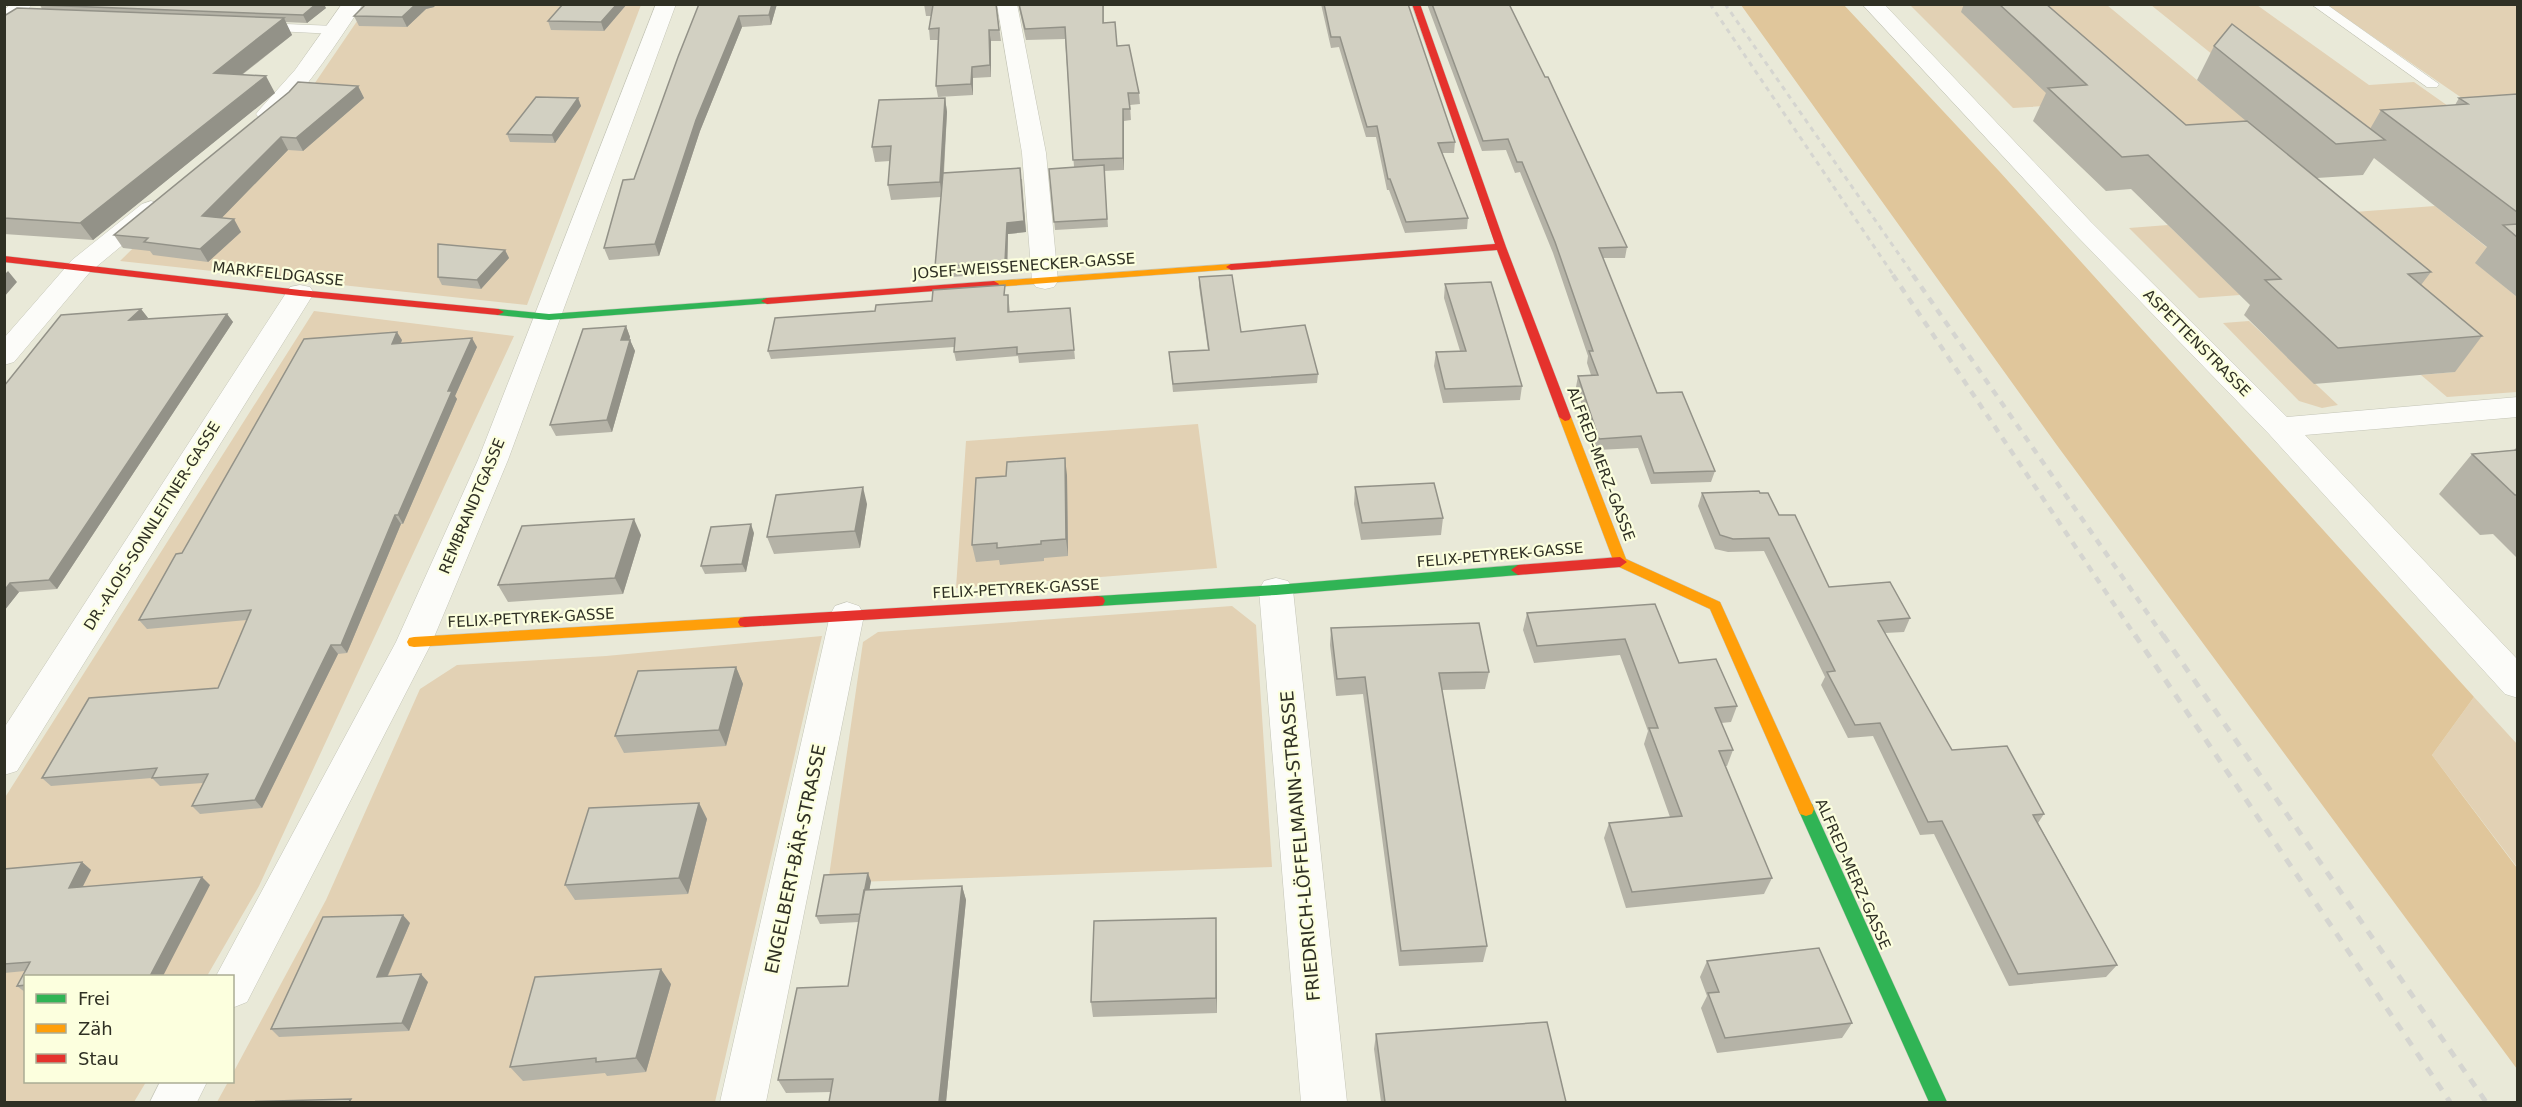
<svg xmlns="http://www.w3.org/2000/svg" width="2522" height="1107" viewBox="0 0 2522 1107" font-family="'DejaVu Sans',sans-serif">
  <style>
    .green { fill: #e2d1b4 }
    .forest { fill: #e0c69b }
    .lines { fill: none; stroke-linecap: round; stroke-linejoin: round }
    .lane-casing { stroke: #c4c5b7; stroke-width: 1 }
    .street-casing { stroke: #c4c5b7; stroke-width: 1 }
    .fast-casing { stroke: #c4c5b7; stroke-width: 1 }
    .slow-casing { stroke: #c4c5b7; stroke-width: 1 }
    .jam-casing { stroke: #c4c5b7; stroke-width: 1 }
    .lane { fill: #fcfcf9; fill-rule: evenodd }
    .street { fill: #fcfcf9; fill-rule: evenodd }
    .fast { fill: #30b455; fill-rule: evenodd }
    .slow { fill: #ff9f0a; fill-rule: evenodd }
    .jam { fill: #e5322d; fill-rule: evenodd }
    .rail-far2 { stroke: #d5d5d0; stroke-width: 3; stroke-dasharray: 5 5; stroke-linecap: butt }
    .rail-far1 { stroke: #d5d5d0; stroke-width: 4.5; stroke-dasharray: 7 7; stroke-linecap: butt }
    .rail { stroke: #d5d5d0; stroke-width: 5; stroke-dasharray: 9 9; stroke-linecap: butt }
    .wall { fill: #b5b3a7 }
    .shaded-wall { fill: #939288 }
    .building { fill: #d2d0c2; stroke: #939288; stroke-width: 1.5 }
    .labels { text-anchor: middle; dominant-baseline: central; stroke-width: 4.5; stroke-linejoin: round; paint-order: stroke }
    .street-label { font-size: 15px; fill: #2f3024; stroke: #fcffde }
    .near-street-label { font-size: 18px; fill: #2f3024; stroke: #fcffde }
  </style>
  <rect width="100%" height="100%" fill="#e9e9d8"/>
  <!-- green -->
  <path class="green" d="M368,5H641L527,305L120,261L184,198L304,99Z
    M1910,5H1999L2059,105L2013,108Z
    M2008,5H2107L2215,95L2259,92L2151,5H2257L2369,85L2414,82L2492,137L2177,158Z
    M2327,5H2517V136Z
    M2435,206L2504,261L2476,263L2517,297V392L2447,397L2421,375L2454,372L2300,216Z
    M2168,225L2240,295L2199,298L2129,228Z
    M314,311L514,336L259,886L207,976H26V1082H146L134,1102H5L4,799Z
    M2249,321L2338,405L2322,408L2299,401L2223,323Z
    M1198,424L1217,568L956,588L966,441Z
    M1232,606L1256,625L1272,867L828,883L863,642L878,632Z
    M822,636L715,1102H217L228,1082H232L233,1073L326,900L420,689L457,665L606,656Z
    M2474,697L2517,744V867L2432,755Z"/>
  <!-- forest -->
  <path class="forest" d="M1741,5H1844L1999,171L2474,697L2432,755L2517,868V1069L2056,444Z"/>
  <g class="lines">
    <!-- lane casing -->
    <g class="lane-casing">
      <path id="lane" d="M2311,4H2326L2439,84L2437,87H2427Z
        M261,23L335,26L342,30L335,34L256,30L254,27Z"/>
    </g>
    <!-- street casing -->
    <g class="street-casing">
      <path id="street" d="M11,4H33L11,26L4,28V10Z
        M342,4H363C336,44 310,85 276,119H260L256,114L260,109L295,70Z
        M656,4H676L508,460L432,642L247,1002L232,1008V976H216L396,642L478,460Z
        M997,4H1017L1046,153L1058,281L1054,287L1045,289L1036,287L1032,281L1022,153Z
        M1862,4H1884L2091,222L2287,417L2518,397V417L2305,435L2518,660V698L2505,694L2269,434L2073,232Z
        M151,201L160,204L164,209L160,214L90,272L14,362L4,365V338L72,260L142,204Z
        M300,285L310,287L314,293L17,771L4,775V728L286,293L290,287Z
        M1276,578L1288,581L1293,590L1347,1102H1301L1259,590L1264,581Z
        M847,602L859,606L864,615L766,1102H720L830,615L835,606Z
        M160,1082H207L197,1102H150Z"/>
    </g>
    <!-- fast casing -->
    <g class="fast-casing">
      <path id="fast" d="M767,298L773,301L771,303L549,320L498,315L492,312L498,309L549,314Z
        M1518,565L1525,570L1518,575L1276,595L1098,606L1093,605L1091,601L1093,597L1098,596L1276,585Z
        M1806,802L1812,804L1814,809L1947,1102H1929L1798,809L1800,804Z"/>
    </g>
    <!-- slow casing -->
    <g class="slow-casing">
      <path id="slow" d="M1231,264L1236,267L1235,269L994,287L989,284L994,281Z
        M1565,413L1571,417L1626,559L1720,602L1814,809L1812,814L1806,816L1800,814L1710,609L1615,565L1559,417Z
        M745,617L750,618L752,622L750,626L745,627L414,647L409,646L407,642L409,638L414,637Z"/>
    </g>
    <!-- jam casing -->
    <g class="jam-casing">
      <path id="jam" d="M1412,4H1420L1506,247L1571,417L1569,420L1565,421L1559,417L1497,250L1231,270L1226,267L1231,264L1495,244Z
        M4,256L300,290L498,309L504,312L498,315L300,296L4,262Z
        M994,281L999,284L998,286L767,304L761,301L767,298Z
        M1620,557L1627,562L1620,567L1518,575L1511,570L1518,565Z
        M1098,596L1103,597L1105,601L1103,605L1098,606L745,627L740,626L738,622L740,618L745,617Z"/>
    </g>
    <!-- lane -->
    <use href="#lane" class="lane"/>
    <!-- street -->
    <use href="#street" class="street"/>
    <!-- fast -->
    <use href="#fast" class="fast"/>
    <!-- slow -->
    <use href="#slow" class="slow"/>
    <!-- jam -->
    <use href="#jam" class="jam"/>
    <!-- rail-far2 -->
    <path class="rail-far2" d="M1710,4L1894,276
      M1725,4L1914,276"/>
    <!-- rail-far1 -->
    <path class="rail-far1" d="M1893,275L2136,637
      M1913,275L2164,637"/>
    <!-- rail -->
    <path class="rail" d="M2135,635L2450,1102
      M2163,635L2486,1102"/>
  </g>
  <!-- wall -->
  <path class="wall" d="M366,4H436L434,7L426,9L407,27L359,26L354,16Z
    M627,4L604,31L551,30L548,21Z
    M699,4H777L771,25L742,27L700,131L659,256L609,260L604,248L634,179Z
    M924,4H996L1001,41H991V77L973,78V95L938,97L936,86L938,40H930L929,29L931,16H926Z
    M1018,4H1104V23L1117,46L1139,93L1140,104L1130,105L1131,120L1124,121V170L1104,171L1108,227L1055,230L1049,169L1074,167L1065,39L1026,40Z
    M1321,4H1408L1455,142L1454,153H1442L1468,218L1467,229L1405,233L1389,190H1387L1376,137H1366L1339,47L1331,48Z
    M1427,4H1509L1627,247L1625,258H1603L1657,393L1715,471L1711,482L1651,484L1638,448L1597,450L1576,387L1578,376L1591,375L1587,363L1588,356L1553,253L1520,172L1515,173L1506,150L1482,151Z
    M1964,4H2046L2186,125L2246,121L2197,80L2214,46L2370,129L2381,110L2455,105L2459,98L2517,94V297L2475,263L2487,247L2374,158L2363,175L2317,178L2431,272L2421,285L2482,336L2455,372L2314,384L2244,315L2250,305L2131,189L2106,191L2033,121L2046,93L1961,12Z
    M40,5L326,8L307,23L285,22L292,35L242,75L275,93L93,240L4,234V16L42,9Z
    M358,86L364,98L303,151L288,150L221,218L241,232L208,262L153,255L150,251L123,248L114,235L289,92Z
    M578,98L581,106L555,143L510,142L507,134Z
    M945,98L947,112L944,173L1022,179L1026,232L1008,234L1007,273L937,278L935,267L941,197L891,200L888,185L890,161L875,162L872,147Z
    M505,250L509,258L481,289L442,285L438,277Z
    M1199,277L1241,332L1318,374L1317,383L1173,392L1169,352L1208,350L1199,286Z
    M1445,284L1522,386L1520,400L1443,403L1434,366L1436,352L1460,351L1444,298Z
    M1008,295L1010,312L1070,308L1075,359L1019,363L1018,356L956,361L954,352V347L771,359L768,351L875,311L932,301Z
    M141,309L148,318L146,319L227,314L233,322L57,589L19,592L4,611V386Z
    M626,326L630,337V340L635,351L612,432L556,436L550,425Z
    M402,340L401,343L477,347L455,396L457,399L403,524H401L347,653L338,654L262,808L200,814L192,806L203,783L160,786L152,778L51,786L42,778L218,688L247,620L147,629L139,620L182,553Z
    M2517,447V558L2493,534L2480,535L2439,494L2472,454L2514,450Z
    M1067,475L1068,556L1044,558V561L1000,565L999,560L976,562L972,545Z
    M1355,487L1443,518L1441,535L1361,540L1354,504Z
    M1702,493H1760L1779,515L1829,587L1910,618L1904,632L1885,633L1952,750L2044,814L2038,823L2117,965L2106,977L2009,986L1934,834L1920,835L1873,736L1848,738L1821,685L1825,677L1764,551L1728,552L1715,549L1698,506Z
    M867,504L860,548L774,554L767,537Z
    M754,533L746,572L705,574L701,566Z
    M641,535L623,594L508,602L498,585Z
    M1655,604L1679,663L1737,706L1731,722L1721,723L1733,750L1727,766H1725L1772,878L1764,894L1626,908L1604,838L1609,823L1670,817L1644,744L1648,731L1620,655L1534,663L1523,630L1527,613Z
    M1331,628L1489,672L1485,689L1442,690L1487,946L1483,962L1399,966L1363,694L1336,696L1330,645Z
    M736,667L743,684L726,746L624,753L615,736Z
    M699,803L707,819L688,894L575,900L565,885Z
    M82,862L91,870L83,886L210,885L26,976V993L17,986L25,971L4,973V869Z
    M871,881L869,890L962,886L966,900L946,1102H829L831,1092L786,1093L778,1080L848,986L859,922L820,924L816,916Z
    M410,923L388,976L428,982L409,1031L279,1037L271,1029Z
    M1216,933L1217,1013L1093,1017L1091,1002Z
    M1707,961L1852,1023L1842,1038L1717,1053L1701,1008L1707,996L1700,977Z
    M671,984L646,1072L607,1076L605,1073L523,1081L510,1067Z
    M1376,1034L1566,1102H1381L1374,1049Z"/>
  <!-- shaded-wall -->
  <path class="shaded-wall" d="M316,4H324L326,8L307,23L303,15Z
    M416,4H436L434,7L426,9L407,27L402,17Z
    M617,4H627L604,31L601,22Z
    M772,4H777L771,25L769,15Z
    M739,16L742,27L700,131L659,256L655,244L696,120Z
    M284,18L292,35L223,89L214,73Z
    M989,30L991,41V77L990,65Z
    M972,67L973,78V95L971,84Z
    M266,76L275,93L93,240L80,223Z
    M358,86L364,98L303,151L296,138Z
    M578,98L581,106L555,143L552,135Z
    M945,98L947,112L942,197L940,182Z
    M1123,109L1124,121V170L1123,158Z
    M281,137L288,150L211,229L202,216Z
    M1020,168L1026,232L1008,234L1007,273L1005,262L1007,223Z
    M234,219L241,232L208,262L200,249Z
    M505,250L509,258L481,289L477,280Z
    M8,271L17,282L4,297V275Z
    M141,309L148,318L135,329L129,320Z
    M227,314L233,322L57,589L49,580Z
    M626,326L630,337L626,352L621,340Z
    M397,332L402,340L397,352L392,344Z
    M472,338L477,347L455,396L457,399L403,524L398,515L448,391Z
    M630,340L635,351L612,432L607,420Z
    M1065,458L1067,475L1068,556L1066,539Z
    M863,487L867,504L860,548L855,531Z
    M395,515L401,524L347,653L341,645Z
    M634,519L641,535L623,594L615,578Z
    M751,524L754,533L746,572L742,564Z
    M10,583L19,592L4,611V591Z
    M331,645L338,654L262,808L255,800Z
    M736,667L743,684L726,746L719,730Z
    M699,803L707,819L688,894L679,878Z
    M82,862L91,870L78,896L69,888Z
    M868,873L871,881L864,922L860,914Z
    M202,877L210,885L163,976H150Z
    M962,886L966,900L946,1102H939Z
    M403,915L410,923L384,984L377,977Z
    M1216,918V933L1217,1013L1216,998Z
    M661,969L671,984L646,1072L636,1058Z
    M421,974L428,982L409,1031L402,1023Z"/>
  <!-- building -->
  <path class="building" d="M41,4H316L303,15L40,5Z
    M366,4H416L402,17L354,16Z
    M563,4H617L601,22L548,21Z
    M699,4H772L769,15L739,16L696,120L655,244L604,248L623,180L634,179L678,57Z
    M924,4H996L999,30H989L990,65L972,67L971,84L936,86L939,28L929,29L933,5H924Z
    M1019,4H1103V23L1115,22L1117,46L1129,45L1139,93H1128L1130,109H1123V158L1073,160L1065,27L1025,29Z
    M1324,4H1408L1455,142L1438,143L1468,218L1406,222L1390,179H1388L1377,126L1367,127L1340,37H1331Z
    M1432,4H1509L1545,77H1548L1627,247L1599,248L1657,393L1682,392L1715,471L1654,473L1641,436L1599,439L1578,376L1598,375L1589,351H1593L1555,242L1522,162H1517L1508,139L1483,141Z
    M1999,4H2046L2186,125L2247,121L2431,272L2408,274L2482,336L2338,348L2265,280L2281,279L2148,155L2122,157L2048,88L2087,85Z
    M17,8L284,18L214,73L266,76L80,223L4,218V16Z
    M2232,24L2385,140L2336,144L2214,46Z
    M298,82L358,86L296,138L281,137L202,216L234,219L200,249L144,242L148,238L114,235L289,92Z
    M2517,94V212L2381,110L2468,104L2459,98Z
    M536,97L578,98L552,135L507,134Z
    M945,98L940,182L888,185L891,146L872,147L879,100Z
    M1104,165L1107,219L1054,222L1049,169Z
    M1020,168L1024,221L1007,223L1005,262L935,267L943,173Z
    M2517,224V237L2503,225Z
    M438,244L505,250L477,280L438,277Z
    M1232,275L1241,332L1305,325L1318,374L1173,384L1169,352L1209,350L1199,277Z
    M1491,282L1522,386L1445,389L1436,352L1466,351L1445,284Z
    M1005,285L1004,295H1008V312L1070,308L1074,350L1017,354V347L954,352L955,338L768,351L775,318L875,311L876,305L932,301L933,290Z
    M141,309L129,320L227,314L49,580L10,583L4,591V386L61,315Z
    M626,326L621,340H630L607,420L550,425L583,329Z
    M397,332L392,344L472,338L448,391H452L398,515H395L341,645H331L255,800L192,806L208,774L152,778L157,768L42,778L89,698L218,688L251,610L139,620L176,554L182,553L304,339Z
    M2517,450V495H2515L2472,454Z
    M1065,458L1066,539L1041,541V544L997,548V543L972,545L976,478L1006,476L1007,462Z
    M1434,483L1443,518L1362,523L1355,487Z
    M863,487L855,531L767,537L776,495Z
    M1759,491L1760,493H1768L1779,515H1795L1829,587L1890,582L1910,618L1878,621L1952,750L2007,746L2044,814L2033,815L2117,965L2018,974L1942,821L1928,822L1880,723L1855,725L1827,672L1835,671L1769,538L1733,539L1720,535L1702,493Z
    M634,519L615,578L498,585L522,526Z
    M751,524L742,564L701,566L711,527Z
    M1655,604L1679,663L1716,659L1737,706L1715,708L1733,750L1719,751L1772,878L1632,892L1609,823L1682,816L1649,728H1658L1625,639L1537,646L1527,613Z
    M1479,623L1489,672L1439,673L1487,946L1401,951L1365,677L1337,679L1331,628Z
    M736,667L719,730L615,736L638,671Z
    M699,803L679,878L565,885L589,808Z
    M82,862L69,888L202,877L150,976H26V985L17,986L30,962L4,964V869Z
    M868,873L860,914L816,916L824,875Z
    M962,886L939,1102H829L833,1079L778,1080L797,988L848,986L864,890Z
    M403,915L377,977L421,974L402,1023L271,1029L323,917Z
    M1216,918V998L1091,1002L1094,921Z
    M1819,948L1852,1023L1725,1038L1708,993L1719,992L1707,961Z
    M661,969L636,1058L596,1062V1058L510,1067L535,977Z
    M1547,1022L1566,1102H1385L1376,1034Z
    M351,1099L349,1102H235Z"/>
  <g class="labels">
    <!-- street labels -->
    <g class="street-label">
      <text transform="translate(1024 266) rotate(-4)">JOSEF-WEISSENECKER-GASSE</text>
      <text transform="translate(278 274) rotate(6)">MARKFELDGASSE</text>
      <text transform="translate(2197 343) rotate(45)">ASPETTENSTRASSE</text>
      <text transform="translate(1601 464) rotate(69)">ALFRED-MERZ-GASSE</text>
      <text transform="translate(472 506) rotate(-67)">REMBRANDTGASSE</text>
      <text transform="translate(152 526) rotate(-58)">DR.-ALOIS-SONNLEITNER-GASSE</text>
      <text transform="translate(1500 555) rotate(-5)">FELIX-PETYREK-GASSE</text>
      <text transform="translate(1016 589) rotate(-3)">FELIX-PETYREK-GASSE</text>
      <text transform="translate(531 618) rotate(-3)">FELIX-PETYREK-GASSE</text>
      <text transform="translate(1853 874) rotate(66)">ALFRED-MERZ-GASSE</text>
    </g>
    <!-- near-street labels -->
    <g class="near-street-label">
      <text transform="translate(1300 846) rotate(-95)">FRIEDRICH-LÖFFELMANN-STRASSE</text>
      <text transform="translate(795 859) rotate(-78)">ENGELBERT-BÄR-STRASSE</text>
    </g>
  </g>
  <!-- border -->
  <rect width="2522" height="1107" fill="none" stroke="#2f3024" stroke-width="12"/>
  <!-- legend -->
  <rect x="24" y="975" width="210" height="108" fill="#fcffde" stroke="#aaac94" stroke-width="1.5"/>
  <rect x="36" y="994" width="30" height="9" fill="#30b455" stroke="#aaac94" stroke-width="1.5"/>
  <text x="78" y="1005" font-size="18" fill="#2f3024">Frei</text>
  <rect x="36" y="1024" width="30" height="9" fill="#ff9f0a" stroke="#aaac94" stroke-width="1.5"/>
  <text x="78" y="1035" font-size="18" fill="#2f3024">Zäh</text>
  <rect x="36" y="1054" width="30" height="9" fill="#e5322d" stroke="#aaac94" stroke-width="1.5"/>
  <text x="78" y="1065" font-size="18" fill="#2f3024">Stau</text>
</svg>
